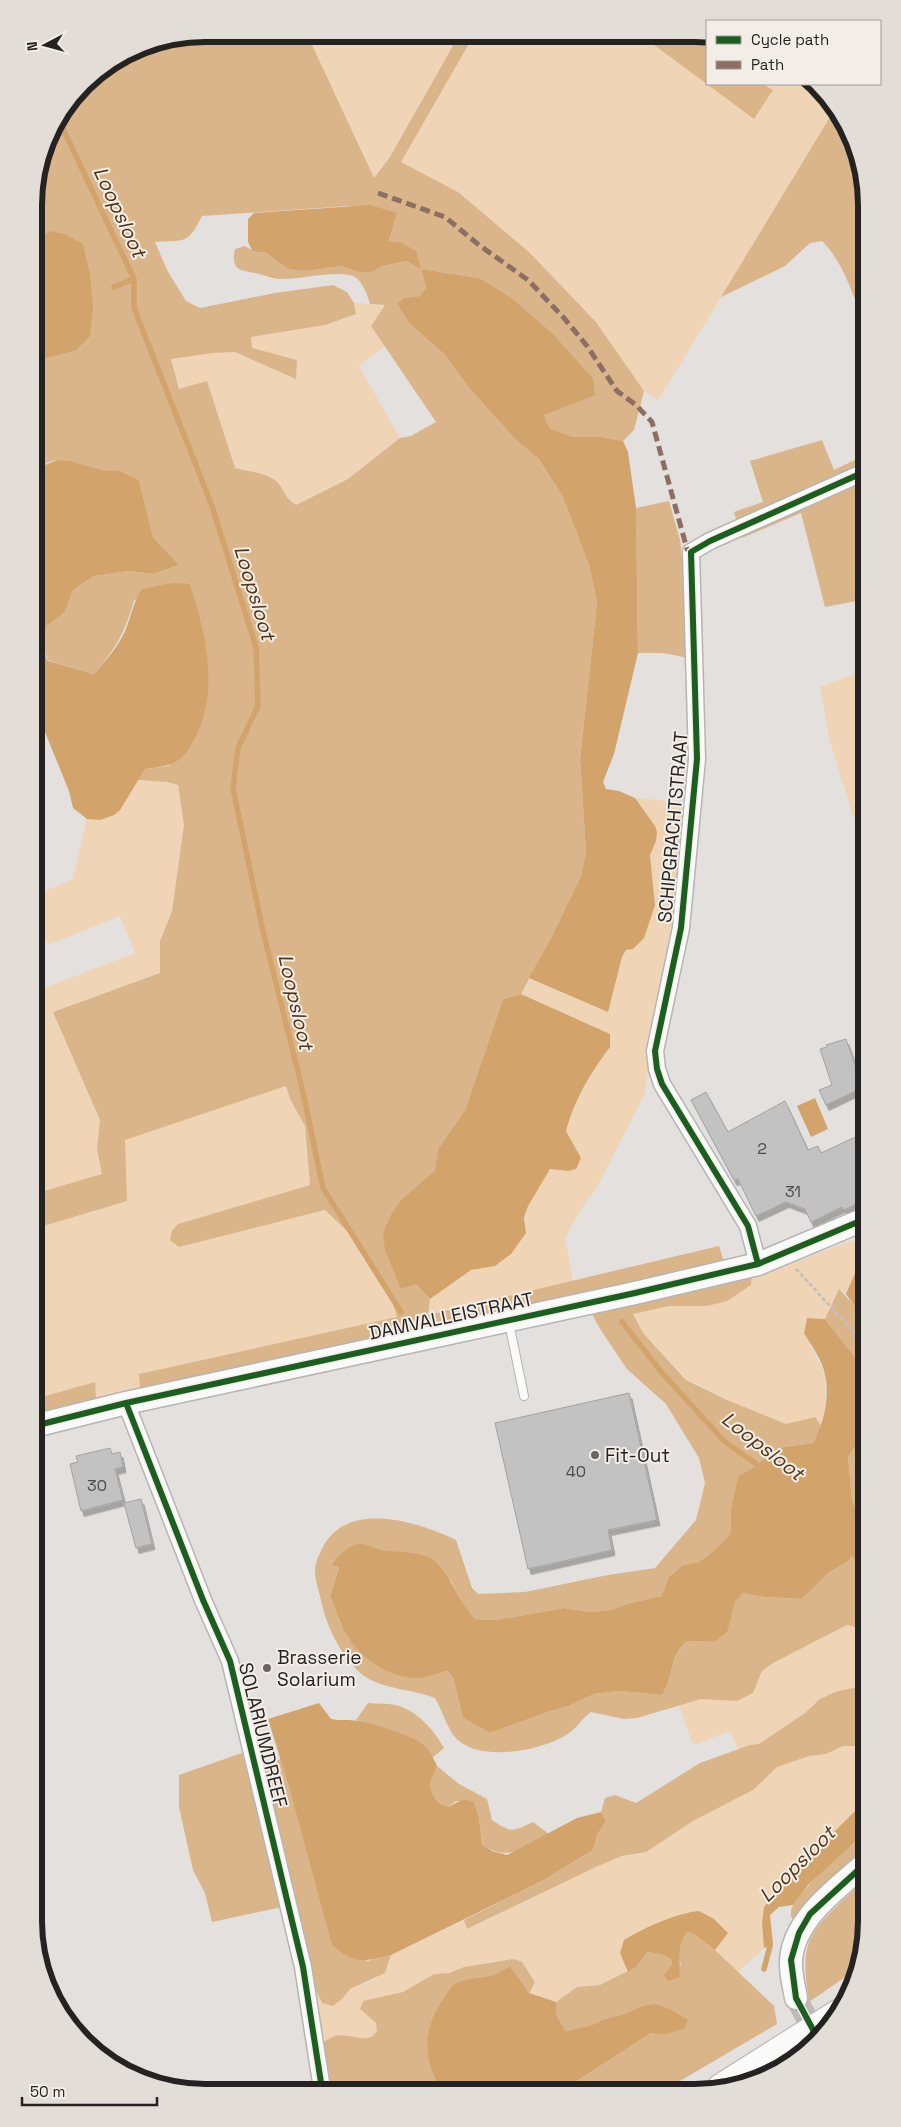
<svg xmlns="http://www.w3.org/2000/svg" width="901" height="2127" viewBox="0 0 901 2127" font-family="'Space Grotesk',sans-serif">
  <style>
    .green { fill: #efd4b6 }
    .forest { fill: #dab589; fill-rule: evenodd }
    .water { fill: #d2a46c }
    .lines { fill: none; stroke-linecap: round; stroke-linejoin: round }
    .stream { stroke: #d2a46c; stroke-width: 5.5 }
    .building { fill: #c3c2c3; stroke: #a4a2a2; filter: url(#shadow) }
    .secondary-tunnel { stroke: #bdbab7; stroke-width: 22; stroke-dasharray: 22 11; stroke-linecap: butt }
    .lane-casing { stroke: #b6b5b2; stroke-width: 10 }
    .street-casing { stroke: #b6b5b2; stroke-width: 19 }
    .secondary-casing { stroke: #b6b5b2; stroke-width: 25 }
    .highway-casing { stroke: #b6b5b2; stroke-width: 30 }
    .path { stroke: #c2c1bf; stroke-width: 3; stroke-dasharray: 4 2.5; stroke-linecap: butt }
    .lane { stroke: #fbfafa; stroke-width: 8 }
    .street { stroke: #fbfafa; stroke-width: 16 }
    .secondary { stroke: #fbfafa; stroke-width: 22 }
    .highway { stroke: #fbfafa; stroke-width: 28 }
    .quiet { stroke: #8d6e63; stroke-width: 5; stroke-dasharray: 10 5; stroke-linecap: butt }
    .cycleway-casing { stroke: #f3ede7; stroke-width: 9 }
    .cycleway { stroke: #1b5e20; stroke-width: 6 }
    .poi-dot { fill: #686563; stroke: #f3ede7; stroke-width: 2 }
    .labels { text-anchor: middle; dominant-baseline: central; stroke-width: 4; stroke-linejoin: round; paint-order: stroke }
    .number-label { font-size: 16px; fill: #4c4b4a }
    .street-label { font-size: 19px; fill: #252321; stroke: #f3ede7 }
    .poi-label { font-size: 19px; fill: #252321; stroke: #f3ede7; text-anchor: start }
    .water-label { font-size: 20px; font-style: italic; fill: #503515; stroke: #f3ede7 }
    .rim { fill: none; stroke: #252321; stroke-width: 6 }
  </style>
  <defs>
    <filter id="shadow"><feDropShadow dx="3" dy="5.5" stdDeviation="0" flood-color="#0004"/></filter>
  </defs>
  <rect width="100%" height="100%" fill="#e3e0dd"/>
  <!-- green -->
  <path class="green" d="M307,34L459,35L390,157L374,178Z
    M474,35L642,36L754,118L773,90L763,84H817L861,161L862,194L838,132L830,117L658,401L644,391L596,322L529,252L458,192L401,162Z
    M354,303L385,305L371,326L385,346L359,366L400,438L348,479L296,505C285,498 285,489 276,481C266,473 247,471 235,468L207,381L179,389L171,359L213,353L235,352L295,378L296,360L252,348L251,337L325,325L356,314Z
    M863,671L864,851L830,742L820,687Z
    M138,780L167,782L178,785L184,825L172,911L160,941V973L53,1012L100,1120L97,1149L102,1174L37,1193V977L42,989L135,953L120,916L48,945L36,920V895L73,879L87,819C118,821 124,803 138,780Z
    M635,798L669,801L683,805L684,824L680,880L654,1021L645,1093L596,1189L583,1206L565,1238L573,1281L428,1315L430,1299L471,1270L495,1266L511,1254L526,1233C522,1205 536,1191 551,1169L568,1171L571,1138L566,1131C574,1101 591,1072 610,1047V1034L521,994L529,978L608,1011L622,957L655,905L650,855L656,841L655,826Z
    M286,1086L290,1099L305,1126L310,1185L178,1224L179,1247L325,1210L348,1232L380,1284L393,1301L397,1318L139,1374L140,1388L96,1398L94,1383L38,1398L37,1228L127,1201L124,1140Z
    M852,1240L858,1243L864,1251L862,1258L846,1294L839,1289L825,1319L807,1318L804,1333L825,1374L826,1401L822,1427L815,1417L786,1424L727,1400L686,1379L643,1333L632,1314L669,1306H707L752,1274L768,1273Z
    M847,1625L860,1628L866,1636V1682L857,1687L835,1692L820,1699L805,1713L759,1745L738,1750L730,1731L693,1745L679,1705L701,1699L737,1701L753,1693L762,1671L773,1663Z
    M843,1746H866V1800L783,1883L764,1907L762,1922L764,1948L738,1972L715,1950L728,1933L688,1912L624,1940L620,1953L628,1972L600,1985L577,1987L556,2002L529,1994L535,1981L522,1962L502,1960L464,1967L449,1973L434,1974L403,1992L377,1998L360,2009L376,2023L377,2031C375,2033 373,2036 371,2037C359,2043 341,2026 323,2043L316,1990L322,2003L343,1998L350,1989L375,1979L388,1968L391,1955L464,1920L468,1929L598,1866L622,1856L646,1852L693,1821L752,1790L777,1767L809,1756L826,1754Z"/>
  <!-- forest -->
  <path class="forest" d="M206,34H307L374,178L390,157L459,35H474L401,162L458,192L529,252L596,322L644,391L634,430L623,441L602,437H573L557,433L550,429L544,415L556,409L577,402L479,278L421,269L426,288L421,296L404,298L411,325L445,355L469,388L518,442L538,458L562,495L589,565L597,602L580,760L586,852L581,876L552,936L521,994L503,999L465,1110L438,1149L435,1170L402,1199L416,1284L430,1299L428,1315L719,1246L724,1262L215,1375L140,1388L139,1374L397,1317L392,1301L380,1284L348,1232L325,1210L179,1247L170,1240L172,1231L178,1224L310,1185L305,1126L290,1099L286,1086L125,1140L127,1201L37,1228V1193L102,1174L97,1149L100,1120L53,1012L160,973V941L172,911L184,825L178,785L167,782L138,780L145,769L169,766L207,664L202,626L190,584L134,600C125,633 116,648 94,674L49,661L39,643L47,626L65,612L73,590L94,576L129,571L153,574L179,565L153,537L139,480C132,477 124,471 117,470C113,470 109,472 105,471C82,469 54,447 35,473V361L75,351L49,231L34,241V194L52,129L92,77L140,47ZM348,206L397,213L389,241L400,242L407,261L383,266L372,272L362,273L341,266L308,271L278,262L267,253L256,252L245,246L235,249C231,269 238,270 255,273C264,275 273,279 281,279C298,280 341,269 355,277C362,281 368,296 370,304L385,305L371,326L436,422L411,436L400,438L348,479L296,505C284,498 285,489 276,481C266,473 247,471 235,468L207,381L179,389L171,359L213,353L235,352L296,379L297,360L252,348L251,337L325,325L356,314L354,303L347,292L333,285L275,293L200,308L186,301L167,270L155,242C184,240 188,245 202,216Z
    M642,36L692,37L707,47V84H763L773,90L754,119Z
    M830,117L838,132L862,194V319C852,292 843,262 822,241L810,243L785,266L721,297Z
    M822,440L834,470L861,457L862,453L863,625L856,601L825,607L801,513L742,538L734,512L763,502L750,461Z
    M669,501L680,540L694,659L663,653H638L636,508Z
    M752,1274L751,1285L727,1301L707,1306H669L633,1314L643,1333L686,1380L727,1400L786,1424L815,1417L822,1427L813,1443L777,1448L756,1466L738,1476L731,1508V1533L717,1548L699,1562L683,1565L669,1577L661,1596L627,1604L610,1610L591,1612L564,1608L496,1620L474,1619L464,1607L451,1581L415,1554L380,1550L360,1544L331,1564L339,1567L330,1597L335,1606L339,1621L358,1650L415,1678L447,1671L453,1677L463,1718L490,1733L550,1711L569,1706L594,1694L619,1691L662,1695C675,1675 668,1659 687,1641L714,1642L726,1632L735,1602L743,1593L764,1597L802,1599L828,1573L847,1562L858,1516L852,1499L848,1457L865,1433L866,1636L860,1628L847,1625L773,1663L762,1671L753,1693L737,1701L701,1699L637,1718L624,1719L591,1712C582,1718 578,1727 569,1733C544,1751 476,1764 454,1736C446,1725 442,1710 435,1698C410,1688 377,1690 357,1670C338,1651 325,1623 320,1596C318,1588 315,1579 315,1570C315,1562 320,1553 324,1545C350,1500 419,1522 456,1540L472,1588L478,1594L525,1592L608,1575L655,1568L696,1520L705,1483L699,1458L666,1404L627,1369L602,1332L589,1309Z
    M839,1289L865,1317V1370L825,1319Z
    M95,1382L96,1398L38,1412V1398Z
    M866,1682V1746H843L826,1754L809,1756L777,1767L753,1790L693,1821L646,1852L622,1856L598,1866L467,1929L464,1920L542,1881L593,1850L597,1835L606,1821L601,1812L605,1798L615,1795L636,1803L700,1763L750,1745L759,1744L805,1713L820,1699L835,1692L857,1687Z
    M368,1703C377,1704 387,1703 395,1705C417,1710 434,1730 444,1748L432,1758L424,1745L400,1734L356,1720Z
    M242,1753L282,1907L212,1922L205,1893L193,1870L179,1807V1775Z
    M281,1759L290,1790L367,1961L391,1955L385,1973L350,1989L343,1998L333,2006L322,2003L316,1990L262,1766Z
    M437,1766L459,1784L487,1799L492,1820C512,1833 512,1832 533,1822L549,1834C524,1848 509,1862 482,1845L479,1818L474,1802L456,1801L448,1807C436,1803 432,1796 428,1784Z
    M867,1832V1850L825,1890L797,1922C794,1920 790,1918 791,1913C791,1895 851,1846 867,1832Z
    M867,1878V1932L860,1967L809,2002C806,1981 801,1954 813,1934C823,1917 852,1892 867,1878Z
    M686,1932L694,1934L715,1950L774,2006L777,2024L668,2088H566L651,2033L664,2035L684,2029L642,2006L624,2014L604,2019L592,2025L566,2031L556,2015V2002L577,1987L600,1985L636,1967L648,1952L664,1955L672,1960V1965L681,1966C678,1953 678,1943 686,1932Z
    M513,1959L522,1962L535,1982L529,1994L510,1966C504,1969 498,1974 493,1975C479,1979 464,1977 452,1986C449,1989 446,1995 443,1999C424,2026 423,2056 438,2085L426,2089H417L404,2082L397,2081L378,2084L371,2089H334L330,2081L323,2043C341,2026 358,2043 371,2037C373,2036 375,2033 377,2031L376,2023L360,2009L363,2001L403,1992L434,1974L449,1973L464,1967Z"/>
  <!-- water -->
  <path class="water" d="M370,205L397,213L389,241L400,242L416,251L421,269L479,278L510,297L553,334L593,379L595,395L544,415L550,429L573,437H602L623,441L628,452L636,508L638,653L614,754L603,782L606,789L619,791L635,798L655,826L657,832L656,841L650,855L655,905L644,938L633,949L626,950L622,957L608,1012L529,978L552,936L581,876L586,852L580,760L597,602L589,565L562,495L538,458L518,442L469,388L445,355L411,325L397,304L404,298L420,296L426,288L421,269L407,261L383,266L372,272L362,273L341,266L308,271L290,269L278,262L267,253L256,252L252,250L248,242V219L254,213Z
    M49,231L64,234L83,244L90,274L93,308L90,336L75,351L35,361L34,241Z
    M58,460L69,461L105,471L119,470L139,480L153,537L179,565L153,574L129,571L94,576L73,590L65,612L47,626L39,643L48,661L94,674C106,660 119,646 126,629C132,614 133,602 142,589L173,583L190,584C206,633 221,695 192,743C189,748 186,755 181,758C170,767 158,767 145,769L120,810L114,815L100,820L87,819L73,808L69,791L36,710L35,473L39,467Z
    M521,994L610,1034V1047C591,1072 574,1100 566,1131L581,1158L576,1169L568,1171L550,1169L528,1206L524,1218L526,1233L511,1254L495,1266L471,1270L430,1299L416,1284L401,1289L385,1250L383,1233L391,1215L402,1199L435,1170L438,1149L465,1110L503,999Z
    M815,1098L828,1129L811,1137L797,1106Z
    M865,1250V1317L858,1311L846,1294Z
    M807,1318L825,1319L865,1370V1433L848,1457L852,1499L858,1516L860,1537L857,1548L847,1562L828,1573L802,1599L764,1597L743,1593L735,1602L727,1632L714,1642L687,1641C668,1658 675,1675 662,1695L619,1691L594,1694L569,1706L550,1711L490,1733L463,1718L453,1677L447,1671C437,1673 424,1679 413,1678C379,1674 354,1653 340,1622C336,1613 335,1605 330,1597L339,1567L331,1565C339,1556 346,1547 358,1544C365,1543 374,1548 381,1550C394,1552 427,1551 436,1562C453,1579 458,1602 475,1619L496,1620L564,1608L591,1612L610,1610L627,1604L661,1596L669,1577L683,1565L699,1562L717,1548L731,1533V1508L738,1476L756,1466L777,1448L813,1443C824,1423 830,1397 825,1375C823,1361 811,1345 804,1333Z
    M319,1703L331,1719C340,1721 349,1719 358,1721C372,1723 415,1736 425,1746C430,1751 434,1760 437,1766L429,1784C432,1796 436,1803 448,1807L464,1799L474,1802L479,1818L482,1845L492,1851L507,1855L577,1818L601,1812L606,1821L597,1835L593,1850L542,1881L391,1955C364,1962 354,1964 332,1945L290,1790L268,1719Z
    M866,1800L867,1831L808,1885L793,1905L779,1907L770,1915L773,1945L764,1948L762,1922L764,1907L783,1883Z
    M699,1911L714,1919L728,1933L715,1950L694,1934L687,1932C675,1946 682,1961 679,1977L668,1981L664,1975L672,1965V1960L664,1955L648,1952L636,1967L628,1972L620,1953L624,1940C644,1928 676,1913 699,1911Z
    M510,1966L529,1993L556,2002V2015L566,2031L592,2025L604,2019L624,2014L642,2006L655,2004L670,2009L688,2020L684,2029L664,2035L651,2033L566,2088L441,2089C422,2060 423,2027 443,1999C446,1995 449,1989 452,1986C463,1977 479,1979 493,1975C498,1973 504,1969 510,1966Z"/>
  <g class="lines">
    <!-- stream -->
    <path class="stream" d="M59,120L134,279V308L212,506L256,647L258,706L238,748L233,788L262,927L302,1088L323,1188L401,1312
      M114,287L134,279
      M622,1322L663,1374L724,1441L763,1469
      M851,1548L866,1571
      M764,1969L770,1946L769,1940"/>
  </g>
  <!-- building -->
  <path class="building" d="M846,1039L858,1073L864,1071V1087L826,1105L819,1090L832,1085L820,1049L827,1047L826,1045Z
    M706,1092L728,1132L785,1101L808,1150L818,1146L821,1153L864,1133L865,1200L844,1210L842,1207L811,1222L805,1209L786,1202L756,1216L738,1179L734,1180L691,1100Z
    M629,1393L657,1520L608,1530L612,1550L528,1569L495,1423Z
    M110,1448L112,1454L120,1452L123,1467L115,1469L123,1500L81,1511L70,1464L78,1462L76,1456Z
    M141,1499L152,1544L136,1548L124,1503Z"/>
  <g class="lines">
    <!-- secondary-tunnel -->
    <path class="secondary-tunnel" d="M796,1998L818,2039"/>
    <!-- lane casing -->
    <g class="lane-casing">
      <path id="lane" d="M509,1323L524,1396"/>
    </g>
    <!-- street casing -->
    <g class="street-casing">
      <path id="street" d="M758,1264L748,1226L662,1084L657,1069L655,1051L681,928L697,759L691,552L710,541L862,473
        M126,1403L203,1600L230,1661L303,1967L322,2089"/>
    </g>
    <!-- secondary casing -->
    <g class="secondary-casing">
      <path id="secondary" d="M38,1425L126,1403L635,1293L758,1264L865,1219
        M796,1998C794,1986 790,1972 791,1960C794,1918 838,1888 867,1862"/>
    </g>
    <!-- highway casing -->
    <g class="highway-casing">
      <path id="highway" d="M721,2088L838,2014"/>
    </g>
    <!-- path -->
    <path class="path" d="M796,1269L865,1344"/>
    <!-- lane -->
    <use href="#lane" class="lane"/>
    <!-- street -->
    <use href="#street" class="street"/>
    <!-- secondary -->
    <use href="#secondary" class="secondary"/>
    <!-- highway -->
    <use href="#highway" class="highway"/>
    <!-- quiet -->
    <path class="quiet" d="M378,193L445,217L479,245L528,280L564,318L587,346L617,391L636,405L652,422L687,549L691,552"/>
    <!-- cycleway casing -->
    <g class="cycleway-casing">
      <path id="cycleway" d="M758,1264L748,1226L662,1084L657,1069L655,1051L681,928L697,759L691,552L710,541L862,473
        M126,1403L203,1600L230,1661L303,1967L322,2089
        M38,1425L126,1403L635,1293L758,1264L865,1219
        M818,2039L796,1998L791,1960L799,1933L810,1914L867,1862"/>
    </g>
    <!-- cycleway -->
    <use href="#cycleway" class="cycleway"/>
  </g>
  <!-- markers -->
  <g class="poi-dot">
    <circle cx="595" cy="1455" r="5"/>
    <circle cx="267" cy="1668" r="5"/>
  </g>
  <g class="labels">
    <!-- number labels -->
    <g class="number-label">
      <text x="762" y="1148">2</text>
      <text x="793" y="1191">31</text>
      <text x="576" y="1471">40</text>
      <text x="97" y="1485">30</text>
    </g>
    <!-- street labels -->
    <g class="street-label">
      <text transform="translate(673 827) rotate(-85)">SCHIPGRACHTSTRAAT</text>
      <text transform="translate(451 1316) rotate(-12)">DAMVALLEISTRAAT</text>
      <text transform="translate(263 1735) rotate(76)">SOLARIUMDREEF</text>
    </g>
    <!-- poi labels -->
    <g class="poi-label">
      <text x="605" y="1455">Fit-Out</text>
      <text x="277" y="1657">Brasserie<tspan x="277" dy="22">Solarium</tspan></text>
    </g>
    <!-- water labels -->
    <g class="water-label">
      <text transform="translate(120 212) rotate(65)">Loopsloot</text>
      <text transform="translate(255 593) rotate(73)">Loopsloot</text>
      <text transform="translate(296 1002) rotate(77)">Loopsloot</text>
      <text transform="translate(763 1446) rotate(38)">Loopsloot</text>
      <text transform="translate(797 1864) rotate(-45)">Loopsloot</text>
    </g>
  </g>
  <!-- crop -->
  <path d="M0 0H901V2127H0ZM205 42H695A163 163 0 0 1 858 205V1921A163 163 0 0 1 695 2084H205A163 163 0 0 1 42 1921V205A163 163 0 0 1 205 42Z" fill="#e3ddd7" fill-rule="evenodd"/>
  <path class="rim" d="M205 42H695A163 163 0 0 1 858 205V1921A163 163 0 0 1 695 2084H205A163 163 0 0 1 42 1921V205A163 163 0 0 1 205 42Z"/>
  <!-- legend -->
  <rect x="706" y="20" width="175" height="65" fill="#f3ede7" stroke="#a19c98"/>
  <rect x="716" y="36" width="25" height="8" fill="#1b5e20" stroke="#a19c98"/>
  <text x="751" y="45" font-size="15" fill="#252321">Cycle path</text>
  <rect x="716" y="61" width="25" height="8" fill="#8d6e63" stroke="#a19c98"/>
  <text x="751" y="70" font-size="15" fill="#252321">Path</text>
  <!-- north arrow -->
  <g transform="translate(45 45) rotate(264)" stroke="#f3ede7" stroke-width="4" paint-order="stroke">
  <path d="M0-4L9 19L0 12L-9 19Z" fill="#252321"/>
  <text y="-8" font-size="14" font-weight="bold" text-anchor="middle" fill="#252321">N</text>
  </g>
  <!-- scale -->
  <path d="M22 2097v8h135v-8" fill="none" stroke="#252321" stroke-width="2.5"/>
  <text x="30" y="2097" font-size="15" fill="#252321" stroke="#f3ede7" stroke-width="4" paint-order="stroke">50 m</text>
</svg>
